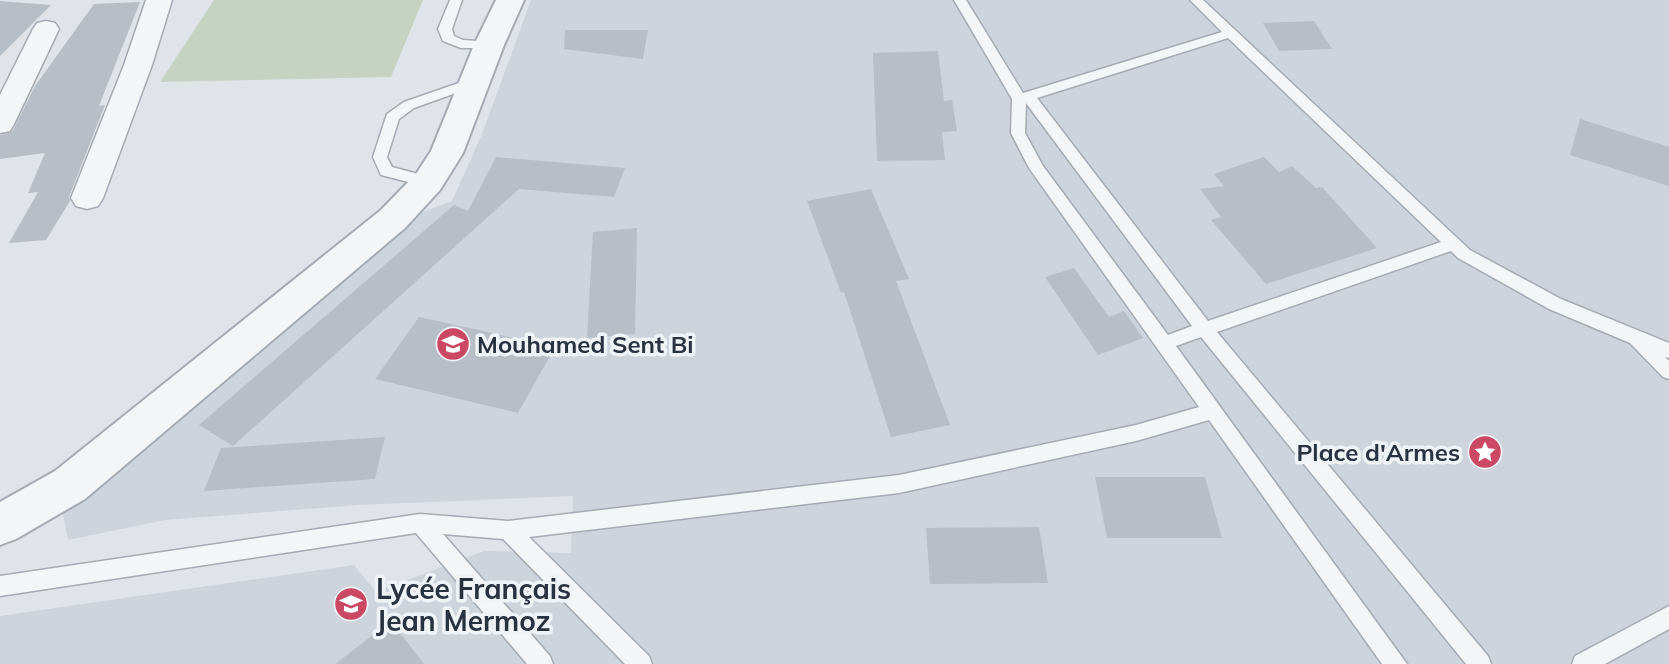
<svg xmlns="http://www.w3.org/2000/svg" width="1669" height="664" viewBox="0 0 1669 664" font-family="Mulish,sans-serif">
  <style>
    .built { fill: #ced4db }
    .green { fill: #c7d3c2 }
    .building { fill: #b8bec6 }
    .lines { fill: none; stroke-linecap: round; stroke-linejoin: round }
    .service-casing { stroke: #a5abb3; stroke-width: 3 }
    .minor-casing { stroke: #a5abb3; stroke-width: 3 }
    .tertiary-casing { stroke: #a5abb3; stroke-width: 4 }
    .service { fill: #f3f5f7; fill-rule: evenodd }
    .minor { fill: #f3f5f7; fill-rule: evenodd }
    .tertiary { fill: #f3f5f7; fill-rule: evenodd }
    .labels { text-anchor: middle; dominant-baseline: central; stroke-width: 7; stroke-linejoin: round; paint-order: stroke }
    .poi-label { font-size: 24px; font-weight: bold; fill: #293340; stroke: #f0f3f6; text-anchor: start }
    .near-poi-label { font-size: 28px; font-weight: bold; fill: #293340; stroke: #f0f3f6; text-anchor: start }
  </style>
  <rect width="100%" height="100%" fill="#e0e4e9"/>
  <!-- built -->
  <path class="built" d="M531,0H1669V664H0V616L354,565L376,592L484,551L571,553L573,496L358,505L165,520L68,540L62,509L417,214L452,201L482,134Z"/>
  <!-- green -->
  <path class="green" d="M214,0H423L391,77L160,82Z"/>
  <!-- building -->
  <path class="building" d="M0,1L51,5L0,56Z
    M140,2L99,106L105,105L69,197L70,201L46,240L9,243L38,192L28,193L45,153L0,159V135L12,132L35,86L94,4Z
    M1314,21L1332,49L1279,51L1263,23Z
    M565,30H648L643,59L564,49Z
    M938,51L944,101L952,100L957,131L942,132L945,160L877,161L873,53Z
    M1580,119L1669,147V186L1570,155Z
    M496,157L625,168L614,197L519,189L233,446L199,425L454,205L468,211Z
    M1264,157L1279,172L1292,166L1316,188L1322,187L1377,248L1266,284L1211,220L1221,217L1200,189L1224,186L1214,174Z
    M871,189L909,279L896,281L950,425L891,437L844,292L841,293L807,201Z
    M637,228L635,334L587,338L593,232Z
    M1074,268L1109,317L1124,311L1143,338L1098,355L1045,277Z
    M419,317L555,347L518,413L375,379Z
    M385,437L375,479L204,491L221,448Z
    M1095,477H1205L1222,538H1107Z
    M1039,527L1048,583L930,584L926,528Z
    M391,621L424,664H335Z"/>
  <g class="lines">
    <!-- service casing -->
    <g class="service-casing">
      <path id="service" d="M450,0H462L452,29L454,36L463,40L494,42V48H461L443,41L438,29Z
        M954,0H966L1023,93L1222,32L1190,0H1203L1470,250L1561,299L1669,343V358L1665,357L1669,361V379L1663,377L1630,343L1549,309L1458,258L1451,251L1217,332L1488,656L1491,664H1466L1201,337L1176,346L1407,664H1382L1209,420L1136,441L899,493L529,537L649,656L652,664H625L503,539L443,534L550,656L553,664H527L416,533L0,596V576L420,514L508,521L899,475L1136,425L1199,407L1029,168L1011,133L1012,99ZM1228,38L1441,242L1208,321L1037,98ZM1026,103L1192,326L1168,335L1043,166L1025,133Z
        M476,77L481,78V84L414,108L399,119L387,157L392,167L433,178L436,182L433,186L428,187L381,175L373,157L387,114L404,102Z
        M1669,606V629L1605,664H1572L1575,656Z"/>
    </g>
    <!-- minor casing -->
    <g class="minor-casing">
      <path id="minor" d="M146,0H172L152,65L103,198L98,206L87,209L76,206L71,198L124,65Z
        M46,21L55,23L59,29L14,124L10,131L0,133V95L33,29L37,23Z"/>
    </g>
    <!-- tertiary casing -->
    <g class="tertiary-casing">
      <path id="tertiary" d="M496,0H524L504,45L463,153L440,190L405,228L85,499L16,539L0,545V502L55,471L381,210L416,174L431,151L474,45Z"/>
    </g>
    <!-- service -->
    <use href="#service" class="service"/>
    <!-- minor -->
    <use href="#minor" class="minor"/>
    <!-- tertiary -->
    <use href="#tertiary" class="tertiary"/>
  </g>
  <!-- icons -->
  <defs>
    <g id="school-disc" transform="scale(1.75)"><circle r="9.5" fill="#cb4864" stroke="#f0f3f6"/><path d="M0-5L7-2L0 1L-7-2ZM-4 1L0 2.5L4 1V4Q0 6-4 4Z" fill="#fff"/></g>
    <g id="sight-disc" transform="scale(1.75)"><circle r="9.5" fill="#cb4864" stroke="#f0f3f6"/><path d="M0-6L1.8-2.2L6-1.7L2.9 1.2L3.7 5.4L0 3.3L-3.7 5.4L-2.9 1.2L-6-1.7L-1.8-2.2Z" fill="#fff"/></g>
  </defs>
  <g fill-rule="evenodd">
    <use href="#school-disc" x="453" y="344"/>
    <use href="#sight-disc" x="1485" y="452"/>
    <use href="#school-disc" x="351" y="604"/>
  </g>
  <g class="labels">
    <!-- poi labels -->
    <g class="poi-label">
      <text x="477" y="344">Mouhamed Sent Bi</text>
      <text x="1460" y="452" text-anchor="end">Place d'Armes</text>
    </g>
    <!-- near-poi labels -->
    <g class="near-poi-label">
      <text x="376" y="588">Lycée Français<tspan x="376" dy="32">Jean Mermoz</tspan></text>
    </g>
  </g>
</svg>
